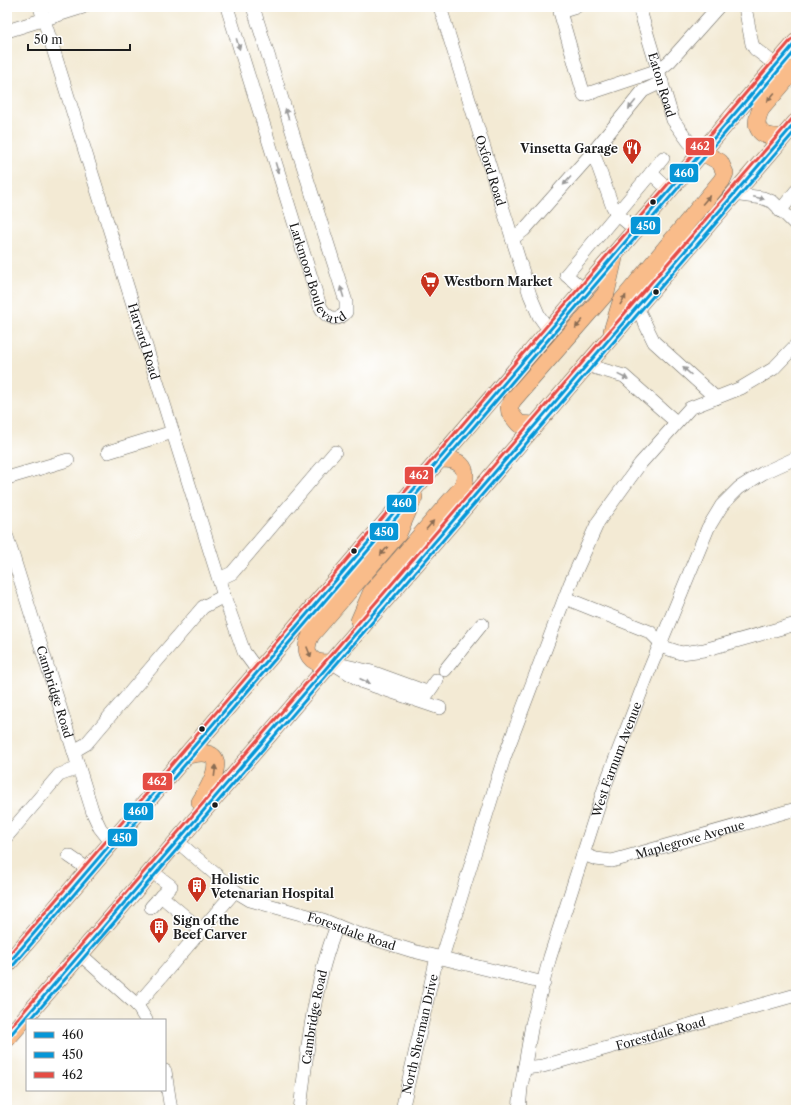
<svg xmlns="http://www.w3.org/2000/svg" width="803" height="1117" viewBox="0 0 803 1117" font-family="'Libre Caslon Text',serif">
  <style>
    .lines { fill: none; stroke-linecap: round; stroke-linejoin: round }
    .minor-casing { stroke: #67645c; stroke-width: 14 }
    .major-casing { stroke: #67645c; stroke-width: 18 }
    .minor { stroke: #fff; stroke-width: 13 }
    .major { stroke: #f9bc8a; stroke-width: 17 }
    .bus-1-casing { stroke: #fff; stroke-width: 6 }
    .bus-2-casing { stroke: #fff; stroke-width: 6 }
    .bus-3-casing { stroke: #fff; stroke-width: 6 }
    .bus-1 { stroke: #0696d7; stroke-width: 3 }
    .bus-2 { stroke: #0696d7; stroke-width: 3 }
    .bus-3 { stroke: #e54c44; stroke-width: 3 }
    .oneway { fill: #999 }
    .oneway2 { fill: #8a6c53 }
    .bus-dot { fill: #1c1c1c; stroke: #fff; stroke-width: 1.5 }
    .labels { text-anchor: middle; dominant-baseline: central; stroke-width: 3; stroke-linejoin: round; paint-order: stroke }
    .street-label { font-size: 12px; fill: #1c1c1c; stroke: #fff }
    .poi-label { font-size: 12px; font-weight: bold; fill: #1c1c1c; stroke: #fff; text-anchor: start }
    .line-badge { stroke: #fff; stroke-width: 1.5 }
    .badge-label { font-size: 11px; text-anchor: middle; font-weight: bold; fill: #fff }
  </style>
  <rect width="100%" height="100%" fill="#fff"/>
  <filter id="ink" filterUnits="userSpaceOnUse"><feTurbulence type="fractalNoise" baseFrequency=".025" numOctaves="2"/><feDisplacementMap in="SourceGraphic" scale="8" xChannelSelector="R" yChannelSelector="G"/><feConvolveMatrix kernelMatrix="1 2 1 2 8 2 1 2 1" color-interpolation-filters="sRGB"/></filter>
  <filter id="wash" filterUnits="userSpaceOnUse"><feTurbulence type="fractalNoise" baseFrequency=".012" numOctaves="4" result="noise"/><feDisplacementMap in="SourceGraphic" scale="16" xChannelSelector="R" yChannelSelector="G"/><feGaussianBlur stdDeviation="0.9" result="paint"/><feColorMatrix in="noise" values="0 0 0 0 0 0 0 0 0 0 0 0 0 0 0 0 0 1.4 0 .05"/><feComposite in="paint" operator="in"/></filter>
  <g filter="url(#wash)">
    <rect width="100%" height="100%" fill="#f3ead4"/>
  </g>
  <g filter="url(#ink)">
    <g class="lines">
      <!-- minor casing -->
      <g class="minor-casing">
        <g id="minor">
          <path id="s1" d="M40,7L224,596L244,652L258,671"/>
          <path id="s2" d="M227,7L320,306C326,318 337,323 346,312V302L253,7"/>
          <path id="s3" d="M440,7L530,295L539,316L549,330"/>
          <path d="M576,7L560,12L584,95L659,70L670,61L718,7"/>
          <path id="s4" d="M639,7L673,120L689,142L702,152"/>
          <path d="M745,7L752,44L755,49L776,65"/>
          <path d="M7,31L83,7"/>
          <path d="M593,152L612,205L617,214L635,229"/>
          <path d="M651,173L663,158"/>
          <path d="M733,194L763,198L773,202L796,225"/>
          <path d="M780,211L796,191"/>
          <path d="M512,239L524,230L593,152L643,91L662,82"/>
          <path d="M584,290L566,275L651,173L669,190"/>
          <path d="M637,307L654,342L716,398"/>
          <path d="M586,365L624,376L676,422"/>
          <path d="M108,452L173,432"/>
          <path d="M7,478L68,460"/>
          <path id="s5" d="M7,537L93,813L100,828L111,842"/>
          <path d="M219,579L232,573L335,452"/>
          <path d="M565,598L650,632L666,648L681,653L704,650L796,624"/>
          <path d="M331,662L363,682L440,708"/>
          <path d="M342,665L372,672L427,692"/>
          <path d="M445,670L482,624"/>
          <path d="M423,700L437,680"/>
          <path d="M74,751L86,744L203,607L224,596"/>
          <path d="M7,836L59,775L79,768"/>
          <path id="s6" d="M178,842L235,891L250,900L323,920L352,932L413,951L544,983"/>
          <path id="s7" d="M583,854L596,859L612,861L796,809"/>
          <path d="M69,856L88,869"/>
          <path d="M151,871L171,886L161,896L201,930"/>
          <path d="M151,907L161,896"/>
          <path d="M81,955L137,1005L146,1020"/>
          <path d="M442,958L504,758L570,584L598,522L640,464L690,408L741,388L773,369L796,345"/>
          <path d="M137,1005L235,891"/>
          <path id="s8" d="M524,1068L543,1066L796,995"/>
          <path d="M165,1071L171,1110"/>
          <path id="s9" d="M300,1110C307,1050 314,982 337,926"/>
          <path id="s10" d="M402,1110L437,957"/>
          <path id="s11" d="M519,1110L521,1088L532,1024L550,957L606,783L649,671L708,528L722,505L739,488L763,473L796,458"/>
        </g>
      </g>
      <!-- major casing -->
      <g class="major-casing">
        <path id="major" d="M782,137C762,138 751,130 761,109L796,68
          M612,331L621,302L722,180L725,173L720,162L702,152
          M535,425L519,424L510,413L509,407L513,400L606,293L614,258
          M359,621L371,593L463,486C470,466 458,458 439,459
          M331,662C310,666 302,652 311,635L398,534L414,497
          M185,756C232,743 215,778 200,802
          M7,965L796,42
          M7,1039L796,122"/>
      </g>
      <!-- minor -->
      <use href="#minor" class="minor"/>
      <!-- major -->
      <use href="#major" class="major"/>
      <!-- bus-1 casing -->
      <g class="bus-1-casing">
        <path id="bus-1" d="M7,965L796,42
          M7,1039L796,122"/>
      </g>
      <!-- bus-2 casing -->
      <g class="bus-2-casing">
        <path id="bus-2" d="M11,968L796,50
          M30,1020L796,130"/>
      </g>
      <!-- bus-3 casing -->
      <g class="bus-3-casing">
        <path id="bus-3" d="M7,957L792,39
          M7,1031L792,119"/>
      </g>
      <!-- bus-1 -->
      <use href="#bus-1" class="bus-1"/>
      <!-- bus-2 -->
      <use href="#bus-2" class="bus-2"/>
      <!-- bus-3 -->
      <use href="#bus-3" class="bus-3"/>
    </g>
    <!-- one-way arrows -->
    <defs><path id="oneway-solid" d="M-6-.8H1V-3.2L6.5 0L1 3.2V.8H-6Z"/></defs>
    <g class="oneway">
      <use href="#oneway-solid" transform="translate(238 44) rotate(73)"/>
      <use href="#oneway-solid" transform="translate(632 105) rotate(129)"/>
      <use href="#oneway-solid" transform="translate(287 114) rotate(-107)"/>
      <use href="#oneway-solid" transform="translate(277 168) rotate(73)"/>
      <use href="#oneway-solid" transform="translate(567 181) rotate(132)"/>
      <use href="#oneway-solid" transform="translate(759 198) rotate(12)"/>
      <use href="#oneway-solid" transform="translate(342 292) rotate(-107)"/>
      <use href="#oneway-solid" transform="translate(687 371) rotate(-138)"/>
      <use href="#oneway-solid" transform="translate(623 377) rotate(26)"/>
      <use href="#oneway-solid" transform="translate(365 681) rotate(24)"/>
    </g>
    <g class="oneway2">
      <use href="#oneway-solid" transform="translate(771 97) rotate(130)"/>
      <use href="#oneway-solid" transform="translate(706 200) rotate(-50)"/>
      <use href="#oneway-solid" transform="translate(623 300) rotate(-59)"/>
      <use href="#oneway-solid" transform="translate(579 324) rotate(131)"/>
      <use href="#oneway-solid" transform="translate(430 525) rotate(-49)"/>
      <use href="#oneway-solid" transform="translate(384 551) rotate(131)"/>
      <use href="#oneway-solid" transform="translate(309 652) rotate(68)"/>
      <use href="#oneway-solid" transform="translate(215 771) rotate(-83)"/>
    </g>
  </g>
  <!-- icons -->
  <defs>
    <g id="restaurant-pin" transform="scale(1)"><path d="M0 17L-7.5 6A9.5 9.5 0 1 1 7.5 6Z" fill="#c8321e" stroke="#fff"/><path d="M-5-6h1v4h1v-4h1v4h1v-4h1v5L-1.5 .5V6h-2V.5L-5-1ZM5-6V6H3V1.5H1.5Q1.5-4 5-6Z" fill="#fff"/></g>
    <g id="supermarket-pin" transform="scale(1)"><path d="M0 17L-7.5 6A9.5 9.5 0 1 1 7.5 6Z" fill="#c8321e" stroke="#fff"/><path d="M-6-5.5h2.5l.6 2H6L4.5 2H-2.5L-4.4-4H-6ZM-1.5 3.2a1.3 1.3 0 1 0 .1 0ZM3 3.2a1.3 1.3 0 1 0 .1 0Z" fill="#fff"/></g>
    <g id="building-pin" transform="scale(1)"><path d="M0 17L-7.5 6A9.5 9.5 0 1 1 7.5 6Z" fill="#c8321e" stroke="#fff"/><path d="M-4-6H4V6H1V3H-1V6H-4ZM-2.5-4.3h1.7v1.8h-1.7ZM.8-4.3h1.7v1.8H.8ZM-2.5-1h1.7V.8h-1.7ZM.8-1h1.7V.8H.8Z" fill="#fff"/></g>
  </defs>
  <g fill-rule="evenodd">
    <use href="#restaurant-pin" x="632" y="148"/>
    <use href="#supermarket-pin" x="430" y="281"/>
    <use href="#building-pin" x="197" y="886"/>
    <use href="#building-pin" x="159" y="927"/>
  </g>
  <!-- markers -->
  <g class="bus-dot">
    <circle cx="653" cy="202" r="3.5"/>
    <circle cx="656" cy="292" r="3.5"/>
    <circle cx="354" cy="551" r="3.5"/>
    <circle cx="202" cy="729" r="3.5"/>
    <circle cx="215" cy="805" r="3.5"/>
  </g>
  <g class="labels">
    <!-- street labels -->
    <g class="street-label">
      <text stroke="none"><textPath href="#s4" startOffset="81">Eaton Road</textPath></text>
      <text stroke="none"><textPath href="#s3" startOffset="171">Oxford Road</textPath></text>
      <text stroke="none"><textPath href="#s2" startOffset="285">Larkmoor Boulevard</textPath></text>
      <text stroke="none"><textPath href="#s1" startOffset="350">Harvard Road</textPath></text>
      <text stroke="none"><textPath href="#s5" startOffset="162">Cambridge Road</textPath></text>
      <text stroke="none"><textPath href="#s11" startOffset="365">West Farnum Avenue</textPath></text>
      <text stroke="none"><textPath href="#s7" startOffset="111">Maplegrove Avenue</textPath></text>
      <text stroke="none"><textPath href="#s6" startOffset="199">Forestdale Road</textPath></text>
      <text stroke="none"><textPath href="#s9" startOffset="94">Cambridge Road</textPath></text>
      <text stroke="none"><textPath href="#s10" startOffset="78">North Sherman Drive</textPath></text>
      <text stroke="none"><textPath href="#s8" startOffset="141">Forestdale Road</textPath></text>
    </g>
    <!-- poi labels -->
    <g class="poi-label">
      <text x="618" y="148" text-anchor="end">Vinsetta Garage</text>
      <text x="444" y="281">Westborn Market</text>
      <text x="211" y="879">Holistic<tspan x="211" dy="14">Vetenarian Hospital</tspan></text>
      <text x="173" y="920">Sign of the<tspan x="173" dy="14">Beef Carver</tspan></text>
    </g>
  </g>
  <g class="line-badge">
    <rect x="685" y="137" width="30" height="19" rx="4" fill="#e54c44"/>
    <rect x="669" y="163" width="30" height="20" rx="4" fill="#0696d7"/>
    <rect x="630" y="216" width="31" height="19" rx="4" fill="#0696d7"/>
    <rect x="404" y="466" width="30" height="19" rx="4" fill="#e54c44"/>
    <rect x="386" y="494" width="31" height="19" rx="4" fill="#0696d7"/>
    <rect x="369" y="522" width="30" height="19" rx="4" fill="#0696d7"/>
    <rect x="142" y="772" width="31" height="19" rx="4" fill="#e54c44"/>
    <rect x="123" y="802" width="31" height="19" rx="4" fill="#0696d7"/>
    <rect x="107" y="828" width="31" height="19" rx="4" fill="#0696d7"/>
  </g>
  <g class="badge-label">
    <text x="700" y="150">462</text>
    <text x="684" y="177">460</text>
    <text x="646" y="230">450</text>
    <text x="419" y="479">462</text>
    <text x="402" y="507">460</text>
    <text x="384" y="536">450</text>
    <text x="157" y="785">462</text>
    <text x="138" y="815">460</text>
    <text x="122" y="842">450</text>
  </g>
  <!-- margin -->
  <rect width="803" height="1117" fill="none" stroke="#fff" stroke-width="24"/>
  <!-- legend -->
  <rect x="26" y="1019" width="140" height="72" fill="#ffffff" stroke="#a4a4a4"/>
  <rect x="34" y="1032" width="20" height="6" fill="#0696d7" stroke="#a4a4a4"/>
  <text x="62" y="1039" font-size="12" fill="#1c1c1c">460</text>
  <rect x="34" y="1052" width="20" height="6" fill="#0696d7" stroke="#a4a4a4"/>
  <text x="62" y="1059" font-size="12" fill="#1c1c1c">450</text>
  <rect x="34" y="1072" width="20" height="6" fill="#e54c44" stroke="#a4a4a4"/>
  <text x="62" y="1079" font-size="12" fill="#1c1c1c">462</text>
  <!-- scale -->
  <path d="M28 44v6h102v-6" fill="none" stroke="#1c1c1c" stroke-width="2"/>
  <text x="34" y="44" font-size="12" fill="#1c1c1c" stroke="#ffffff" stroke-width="3" paint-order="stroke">50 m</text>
</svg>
